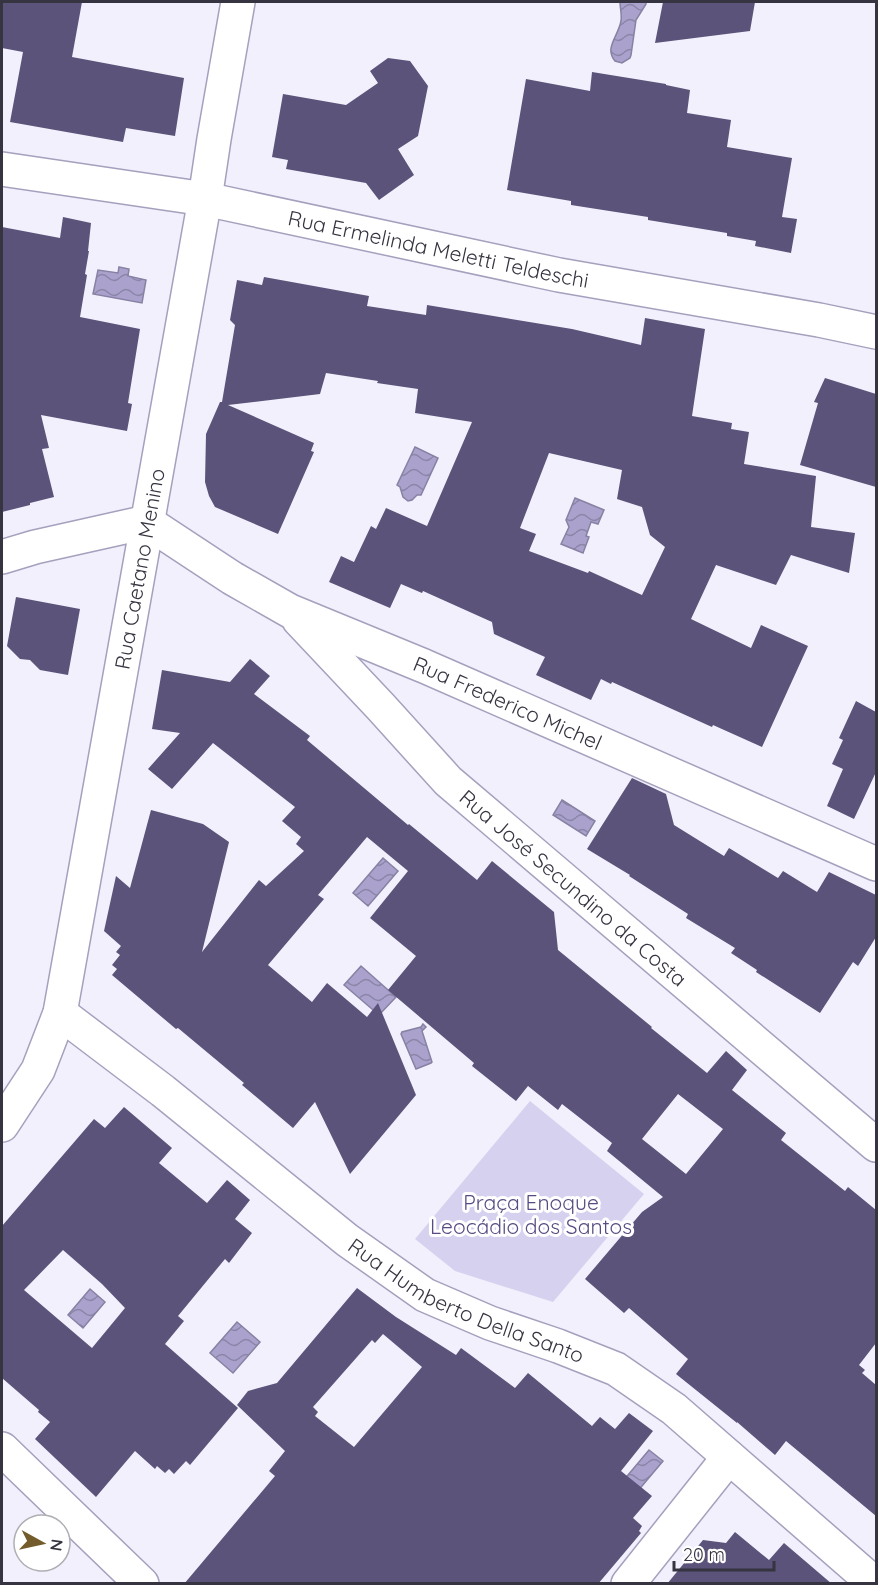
<svg xmlns="http://www.w3.org/2000/svg" width="878" height="1585" viewBox="0 0 878 1585" font-family="Quicksand,sans-serif">
  <style>
    .green { fill: #d6d1ef }
    .water { fill: url(#water-waves); stroke: #8781a3; stroke-width: 1.5 }
    .building { fill: #5b5379; fill-rule: evenodd }
    .lines { fill: none; stroke-linecap: round; stroke-linejoin: round }
    .street-casing { stroke: #a5a0bd; stroke-width: 36 }
    .street { stroke: #fff; stroke-width: 33 }
    .labels { text-anchor: middle; dominant-baseline: central; stroke-width: 6; stroke-linejoin: round; paint-order: stroke }
    .street-label { font-size: 21px; fill: #363440; stroke: #fff }
    .park-label { font-size: 21px; fill: #584b84; stroke: #fff }
  </style>
  <defs>
    <pattern id="water-waves" width="16" height="10" patternUnits="userSpaceOnUse" patternTransform="scale(1.5)"><rect width="16" height="10" fill="#aaa2cd"/><path d="M0 5q4-4 8 0t8 0" fill="none" stroke="#8b85a8"/></pattern>
  </defs>
  <rect width="100%" height="100%" fill="#f2f0fc"/>
  <!-- green -->
  <path class="green" d="M530,1101L644,1194L553,1302L455,1271L415,1239Z"/>
  <!-- water -->
  <path class="water" d="M620,2H646V4L636,20L631,55L630,58L622,63L615,61C604,48 618,37 621,21C622,14 620,8 620,2Z
    M119,267L129,269L128,276L146,280L142,303L93,294L98,270L118,273Z
    M415,447L438,458L421,495H417L412,500L408,501L403,497L400,487L397,485Z
    M575,498L604,510L598,524L591,522L586,536L589,537L583,553L561,544L569,527L566,520Z
    M562,800L595,821L586,836L553,815Z
    M383,858L398,871L368,906L353,893Z
    M361,966L396,997L379,1015L344,985Z
    M423,1024L426,1027L422,1031L432,1062L431,1063L416,1069L401,1034L402,1032L421,1027Z
    M90,1289L105,1302L83,1328L68,1315Z
    M237,1322L260,1342L233,1373L210,1353Z
    M649,1450L663,1461L637,1492L623,1481Z"/>
  <!-- building -->
  <path class="building" d="M2,2H82L72,57L184,78L175,136L126,128L123,142L10,122L23,52L2,48Z
    M663,2H755L750,31L655,43Z
    M388,58L410,61L428,86L418,136L398,149L414,175L379,200L366,183L286,169L288,160L272,157L283,94L346,105L378,83L370,71Z
    M592,72L666,84V85L690,90L687,113L731,120L727,147L792,158L782,217L797,219L791,253L755,246L756,241L727,236V233L648,220V217L571,205V201L507,190L526,79L590,91Z
    M63,217L91,223L88,251H89L85,274L87,275L80,317L140,329L128,403L132,404L127,431L41,415L49,448L42,449L54,497L30,503V505L2,512V227L60,238Z
    M264,277L369,296L367,306L426,315L427,305L572,329L641,345L645,318L705,329L692,416L732,423L731,429L749,432L744,464L816,476L811,527L855,533L849,573L791,555L776,585L716,565L691,619L751,648L761,625L808,646L762,747L713,725L712,727L612,682L611,684L601,679L591,700L536,675L545,657L494,634L492,622L423,591L422,593L401,584L390,608L329,582L341,556L354,562L371,526L376,529L386,508L427,526L472,422L415,413L418,389L377,383L378,381L326,373L320,394L228,405L314,443L311,451L314,452L278,534L215,507L209,496L205,482L206,434L220,402H222L235,325L230,320L237,280L262,285ZM549,453L622,470L617,499L642,507L650,535L665,547L642,595L589,571L588,573L529,551L536,534L520,528Z
    M825,378L876,394V487L800,465L818,403L814,402Z
    M16,597L80,609L68,675L40,670L30,660L20,659L7,646Z
    M250,659L270,676L254,694L310,736L307,740L408,825L409,824L477,880L492,861L554,912L558,950L652,1027L651,1028L707,1073L726,1051L747,1070L732,1090L786,1133L781,1140L845,1191L848,1187L876,1210V1343L859,1365L865,1370L862,1373L876,1385V1516L786,1441L775,1455L737,1422V1423L676,1374L688,1359L629,1308L624,1313L585,1279L642,1212L663,1197L607,1151L612,1143L562,1104L558,1110L528,1086L516,1101L472,1066L474,1063L388,990L416,956L370,918L408,871L367,837L318,895L324,899L268,965L312,1002L327,983L367,1017L378,1003L416,1095L350,1174L315,1102L293,1128L242,1085L244,1083L178,1028L176,1029L112,975L117,969L112,965L120,955L116,952L121,946L104,931L116,876L130,888L151,810L203,824L229,842L202,952L259,880L266,886L304,851L296,844L301,837L282,821L295,807L213,743L172,789L148,769L180,733L152,729L162,670L230,682ZM678,1094L723,1129L686,1174L642,1139Z
    M856,701L876,712V772L854,819L827,806L843,769L832,764L843,740L839,738Z
    M632,778L666,794L674,825L724,856L729,848L778,878L783,871L817,892L829,872L876,895V937L858,966L853,962L820,1013L756,972L757,970L731,953L735,948L686,918L688,914L629,876L630,875L587,849Z
    M124,1107L172,1148L159,1163L207,1203L227,1180L250,1200L235,1219L252,1233L229,1263L225,1259L178,1316L184,1321L165,1344L238,1408L190,1465L186,1461L174,1474L169,1469L165,1473L157,1466L155,1469L135,1451L96,1497L35,1439L50,1422L38,1412L39,1410L2,1378V1226L94,1119L105,1128ZM63,1250L102,1284L125,1308L92,1348L24,1290Z
    M357,1288L396,1317L456,1355L461,1348L515,1388L528,1373L592,1426L600,1417L615,1429L629,1413L653,1431L621,1471L652,1496L633,1518L642,1526L639,1531L641,1533L598,1584H184L275,1476L269,1471L285,1451L237,1405L248,1391L277,1383ZM383,1334L422,1367L354,1447L315,1416L318,1412L313,1407L372,1340L375,1343Z
    M735,1532L769,1560L784,1543L832,1584H667L703,1540L726,1543Z"/>
  <g class="lines">
    <!-- street casing -->
    <g class="street-casing">
      <g id="street">
        <path id="s1" d="M2,169L205,199L559,275L819,320L876,332"/>
        <path id="s2" d="M2,557L35,547L147,522L232,578L290,611L424,666L876,864"/>
        <path id="s3" d="M299,620L381,707L448,781L876,1145"/>
        <path id="s4" d="M60,1013L163,1091L347,1240L425,1295L490,1323L558,1346L616,1369L674,1409L875,1584"/>
        <path id="s5" d="M2,1125L38,1070L60,1013L205,199L214,139L238,2"/>
        <path d="M2,1449L142,1584"/>
        <path d="M628,1584L729,1457"/>
      </g>
    </g>
    <!-- street -->
    <use href="#street" class="street"/>
  </g>
  <g class="labels">
    <!-- street labels -->
    <g class="street-label">
      <text stroke="none"><textPath href="#s1" startOffset="444">Rua Ermelinda Meletti Teldeschi</textPath></text>
      <text stroke="none"><textPath href="#s5" startOffset="578">Rua Caetano Menino</textPath></text>
      <text stroke="none"><textPath href="#s2" startOffset="554">Rua Frederico Michel</textPath></text>
      <text stroke="none"><textPath href="#s3" startOffset="384">Rua José Secundino da Costa</textPath></text>
      <text stroke="none"><textPath href="#s4" startOffset="501">Rua Humberto Della Santo</textPath></text>
    </g>
    <!-- park labels -->
    <g class="park-label">
      <text x="531" y="1202">Praça Enoque<tspan x="531" dy="24">Leocádio dos Santos</tspan></text>
    </g>
  </g>
  <!-- border -->
  <rect width="878" height="1585" fill="none" stroke="#363440" stroke-width="6"/>
  <!-- north arrow -->
  <g transform="translate(42 1543) rotate(98)"><circle r="28" fill="#ffffff" stroke="#afaeb3" stroke-width="1.5"/>
  <path d="M0-4.5L10 22L0 15L-10 22Z" fill="#735b2c"/>
  <text y="-9" font-size="16" font-weight="bold" text-anchor="middle" fill="#363440">N</text>
  </g>
  <!-- scale -->
  <path d="M674 1561v9h100v-9" fill="none" stroke="#363440" stroke-width="3"/>
  <text x="683" y="1561" font-size="18" fill="#363440" stroke="#ffffff" stroke-width="4.5" paint-order="stroke">20 m</text>
</svg>
